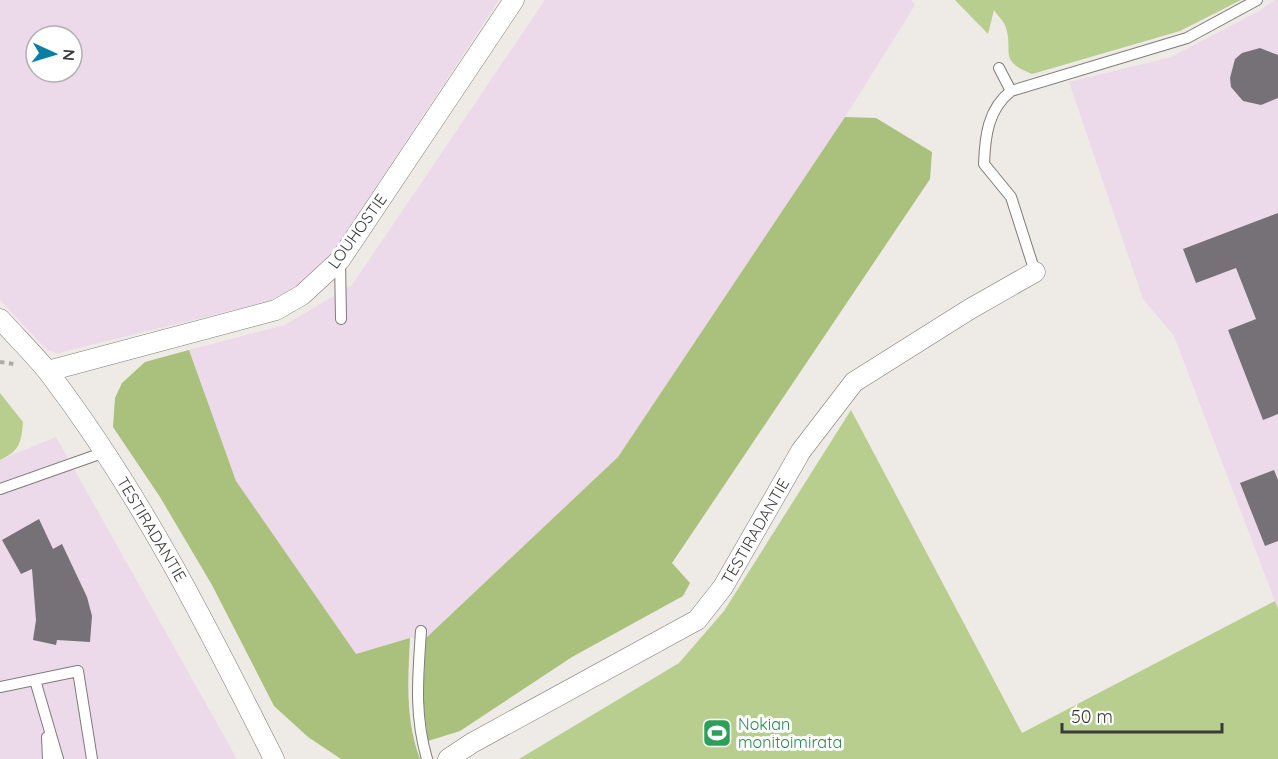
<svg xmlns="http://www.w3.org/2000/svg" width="1278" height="759" viewBox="0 0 1278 759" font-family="Quicksand,sans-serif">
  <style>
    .industrial { fill: #ecdaeb; fill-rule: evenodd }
    .green { fill: #b8ce8e }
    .forest { fill: #a9c17c }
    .building { fill: #757176 }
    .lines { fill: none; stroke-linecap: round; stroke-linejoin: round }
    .service-casing { stroke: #7f7b77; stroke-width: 12 }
    .minor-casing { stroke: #7f7b77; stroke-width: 21 }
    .path { stroke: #aeaba7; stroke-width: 4; stroke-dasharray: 4.5 4.5; stroke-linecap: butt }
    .service { stroke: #fff; stroke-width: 10 }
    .minor { stroke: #fff; stroke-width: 20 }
    .labels { text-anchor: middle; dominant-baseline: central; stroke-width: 6; stroke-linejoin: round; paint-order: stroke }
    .street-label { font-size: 16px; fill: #3c3a38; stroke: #fff }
    .leisure-label { font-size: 16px; fill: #27864d; stroke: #fff; text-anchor: start }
  </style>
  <rect width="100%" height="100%" fill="#eeeae5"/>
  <!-- industrial -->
  <path class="industrial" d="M0,0H499L329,258L297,288L266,302L58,353L47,350L0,300ZM36,36H72V72H36Z
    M545,0H911L915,5L845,117L618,457L426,638H410L356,655L236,481L189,350L285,325L352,285Z
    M1274,0H1278V609L1174,336L1143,299L1069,82L1171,57L1261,10Z
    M56,437L237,759H0V460Z"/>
  <!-- green -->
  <path class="green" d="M955,0H1241L1180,31L1032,74C996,60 1015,51 1005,25C1003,20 997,15 994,10L988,34Z
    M0,393L23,422C21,444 20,450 0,460Z
    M851,410L1022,733L1275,601L1278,609V759H519L679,663L724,611Z"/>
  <!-- forest -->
  <path class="forest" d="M845,117L876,118L932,152L930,179L672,563L690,583L683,596L572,657L460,731L428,741L423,699L426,638L618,457Z
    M189,350L236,481L356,654L410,638C408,680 405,719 420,759H341L308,737L274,706L212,585L160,497L113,427L115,398L122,383L145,362Z"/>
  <!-- building -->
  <path class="building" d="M1260,48L1278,55V98L1261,105L1243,101L1231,87L1230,78L1235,59L1242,53Z
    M1278,213V414L1263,420L1228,330L1256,319L1236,268L1196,283L1183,249Z
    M1274,470L1278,480V541L1265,546L1240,483Z
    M39,519L53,549L62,544L87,597L92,616L90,642L57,640L56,645L33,640L36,620L32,569L21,574L2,540Z"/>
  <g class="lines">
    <!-- service casing -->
    <g class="service-casing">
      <path id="service" d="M999,68L1011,91
        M340,260L341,319
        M1035,272L1011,197L984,164C985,136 988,109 1011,91L1187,38L1257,0
        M0,489L105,452
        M421,631C418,677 414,714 427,759
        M35,680L58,759
        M0,687L78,671L92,759
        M47,737L48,759"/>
    </g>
    <!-- minor casing -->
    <g class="minor-casing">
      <path id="minor" d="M0,319C16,337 34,354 49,373C141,494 206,624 274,759
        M48,371L276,310L302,295L340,260L514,0
        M448,759L472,743L697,620L723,587L801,451L854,382L970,309L1035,272"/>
    </g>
    <!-- path -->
    <path class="path" d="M0,362L14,364"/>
    <!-- service -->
    <use href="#service" class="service"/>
    <!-- minor -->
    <use href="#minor" class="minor"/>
  </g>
  <!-- icons -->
  <defs>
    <g id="stadium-square" transform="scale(1.5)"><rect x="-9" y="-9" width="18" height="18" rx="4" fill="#2e9e5b" stroke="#fff"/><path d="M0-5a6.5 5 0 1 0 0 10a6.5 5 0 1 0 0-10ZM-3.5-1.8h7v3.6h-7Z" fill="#fff"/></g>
  </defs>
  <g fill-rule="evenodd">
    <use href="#stadium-square" x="717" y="733"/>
  </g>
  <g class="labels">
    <!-- street labels -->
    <g class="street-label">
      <text transform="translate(357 231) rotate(-54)">LOUHOSTIE</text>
      <text transform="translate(152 529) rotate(59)">TESTIRADANTIE</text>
      <text transform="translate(755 531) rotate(-60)">TESTIRADANTIE</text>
    </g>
    <!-- leisure labels -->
    <g class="leisure-label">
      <text x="738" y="724">Nokian<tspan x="738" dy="18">monitoimirata</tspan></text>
    </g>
  </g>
  <!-- north arrow -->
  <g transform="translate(54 54) rotate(94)"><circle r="28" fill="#ffffff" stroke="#b1b0af" stroke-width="1.5"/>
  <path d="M0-4.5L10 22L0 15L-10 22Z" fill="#097fa6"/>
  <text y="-9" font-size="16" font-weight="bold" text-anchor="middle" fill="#3c3a38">N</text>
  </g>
  <!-- scale -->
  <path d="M1062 723v9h160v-9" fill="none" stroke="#3c3a38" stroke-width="3"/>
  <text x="1071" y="723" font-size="18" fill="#3c3a38" stroke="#ffffff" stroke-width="4.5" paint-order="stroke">50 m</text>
</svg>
